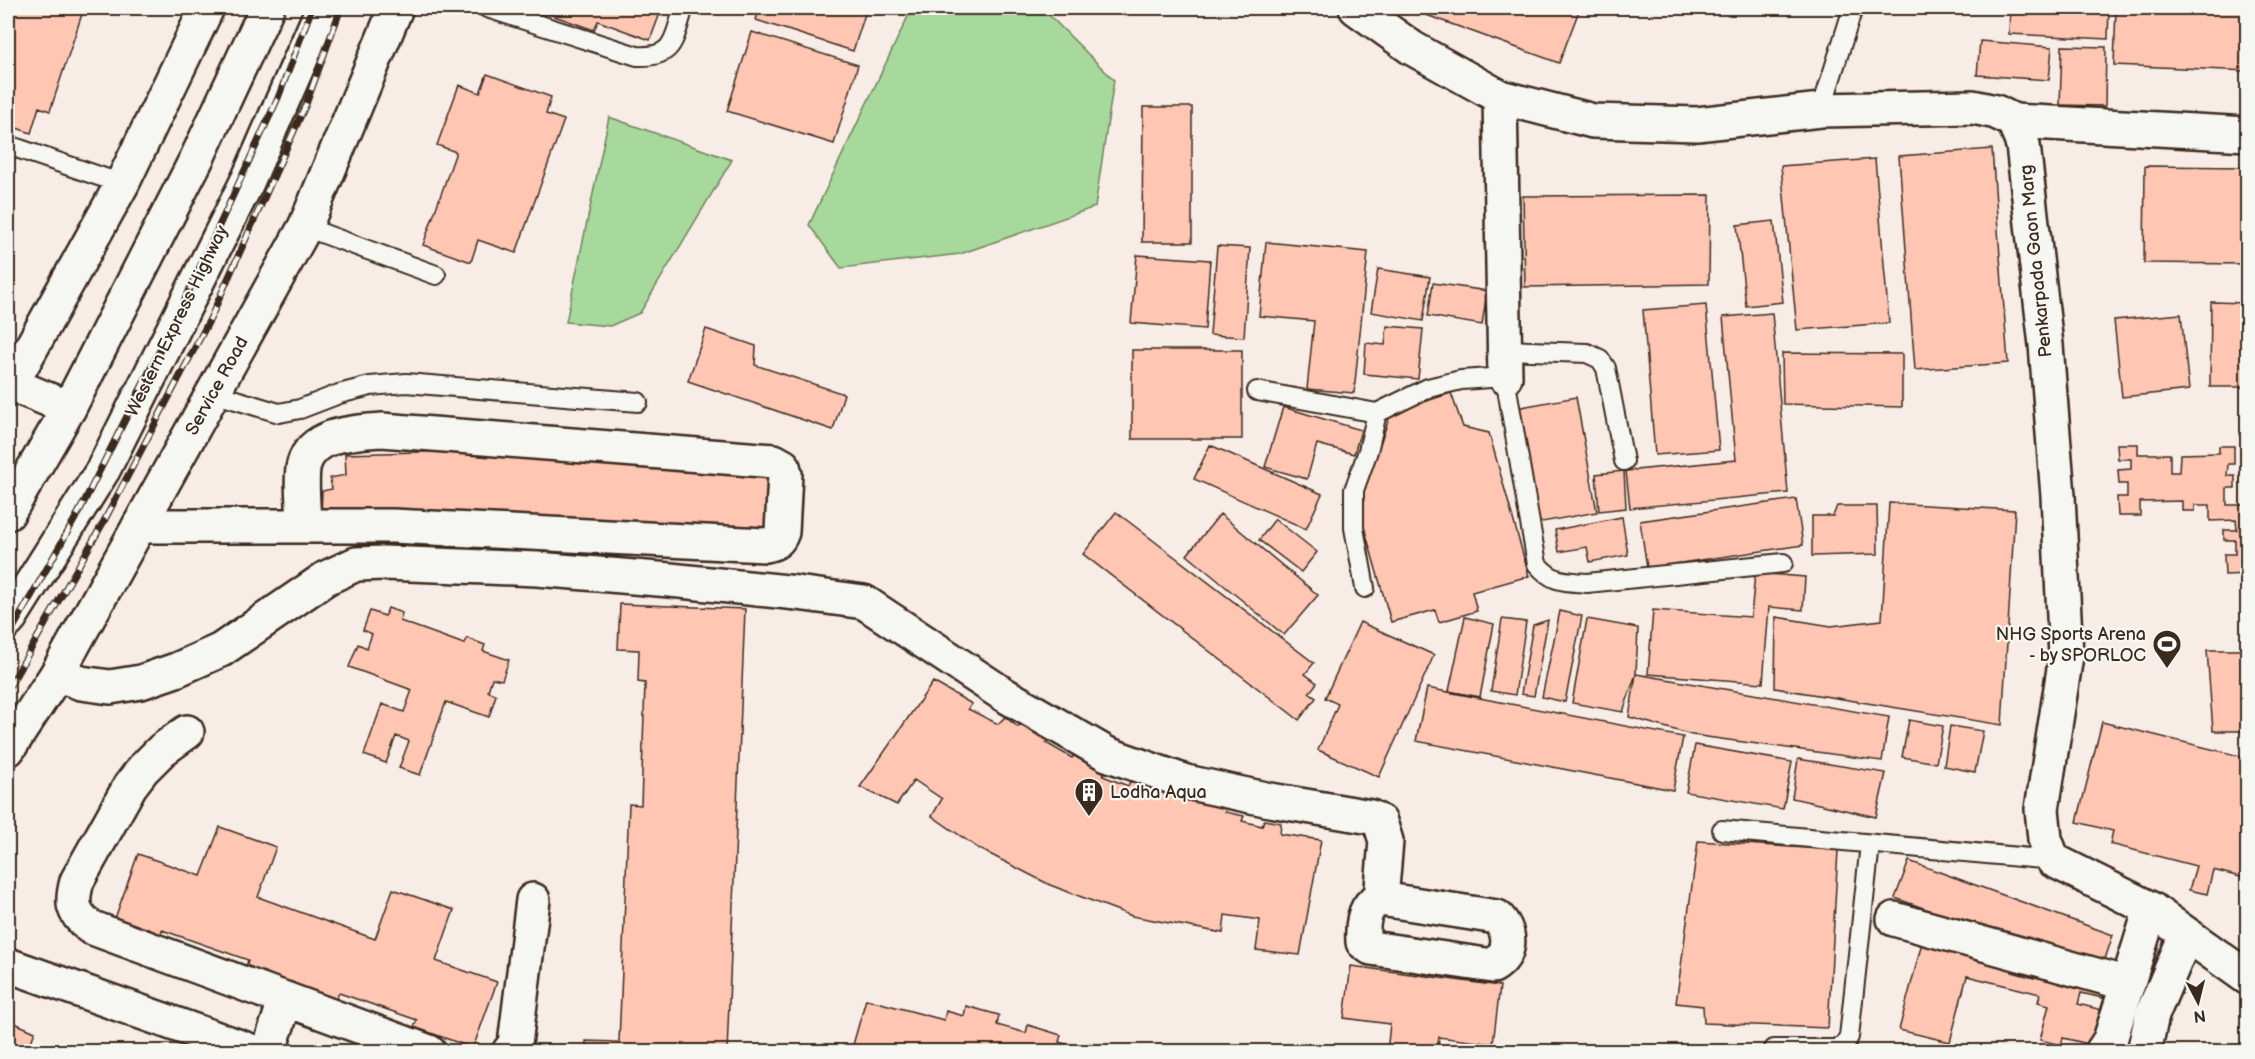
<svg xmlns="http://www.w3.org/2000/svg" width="2255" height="1059" viewBox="0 0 2255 1059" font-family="'Balsamiq Sans',sans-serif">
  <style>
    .green { fill: #a6d99b; stroke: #70825c; stroke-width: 1.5 }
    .building { fill: #ffc6b4; stroke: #3b2a1e; stroke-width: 1.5 }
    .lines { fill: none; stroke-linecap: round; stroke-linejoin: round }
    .service-casing { stroke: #3b2a1e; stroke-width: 22 }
    .minor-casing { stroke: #3b2a1e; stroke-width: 38 }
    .tertiary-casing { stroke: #3b2a1e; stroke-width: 38 }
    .secondary-casing { stroke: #3b2a1e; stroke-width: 38 }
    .trunk-casing { stroke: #3b2a1e; stroke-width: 38 }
    .service { stroke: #f6f6f2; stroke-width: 18 }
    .minor { stroke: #f6f6f2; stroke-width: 33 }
    .tertiary { stroke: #f6f6f2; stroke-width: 33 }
    .secondary { stroke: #f6f6f2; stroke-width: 33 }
    .trunk { stroke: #f6f6f2; stroke-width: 33 }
    .rail-casing { stroke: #3b2a1e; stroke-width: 7 }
    .rail { stroke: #f6f6f2; stroke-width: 4.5; stroke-dasharray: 14; stroke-linecap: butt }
    .labels { text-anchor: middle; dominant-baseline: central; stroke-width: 4.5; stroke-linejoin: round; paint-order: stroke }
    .street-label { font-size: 18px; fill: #3b2a1e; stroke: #f6f6f2 }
    .poi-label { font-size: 18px; fill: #3b2a1e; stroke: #f6f6f2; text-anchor: end }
  </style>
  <rect width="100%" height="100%" fill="#f8ece6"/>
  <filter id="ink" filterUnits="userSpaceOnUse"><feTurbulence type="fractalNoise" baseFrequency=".0167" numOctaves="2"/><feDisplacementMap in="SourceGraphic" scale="12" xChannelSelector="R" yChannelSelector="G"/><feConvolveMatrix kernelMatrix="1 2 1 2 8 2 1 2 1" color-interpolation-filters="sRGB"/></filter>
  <g filter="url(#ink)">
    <!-- green -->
    <path class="green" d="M912,8H1042L1114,80L1095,207L960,254L841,268L809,225Z
      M609,117L732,160L640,313L610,326L566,322Z"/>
    <!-- building -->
    <path class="building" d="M8,8H84L50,111L39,107L31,133L8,125Z
      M507,8H662L650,40L598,21L594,30L543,12L540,20Z
      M760,8H867L853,51L756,20Z
      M1407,8H1580L1559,63Z
      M2010,8H2109L2108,39L2009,34Z
      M2116,8H2248V71L2114,65Z
      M752,32L858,65L834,144L727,111Z
      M1980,41L2052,47L2049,80L1977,75Z
      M2062,46L2106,47L2105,106L2060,105Z
      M487,74L551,97L546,114L564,120L516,253L478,240L471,262L423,245L456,152L437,145L459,85L480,93Z
      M1143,107H1192V242H1142Z
      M1992,149L2008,363L1915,370L1899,156Z
      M1875,159L1889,323L1797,330L1781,166Z
      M2145,166L2248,167V264L2144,263Z
      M1710,195L1709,284L1525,287L1523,196Z
      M1774,221L1783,302L1746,306L1737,225Z
      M1266,242L1368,252L1354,393L1307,389L1314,321L1259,316Z
      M1217,246L1250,248L1244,337L1210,335Z
      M1137,255L1210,260L1205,329L1131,323Z
      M1378,269L1430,277L1423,321L1371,312Z
      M1433,283L1487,291L1482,325L1428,316Z
      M2211,302L2248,303V387H2210Z
      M1706,305L1719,450L1655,455L1643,310Z
      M1772,313L1788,493L1630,508L1626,471L1736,460L1723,317Z
      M2181,314L2189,390L2122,397L2114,320Z
      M1387,326L1423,329L1418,379L1364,374L1366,343L1385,345Z
      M706,329L756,346L755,365L844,394L833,430L688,381Z
      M1132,350H1242V439H1132Z
      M1782,353L1902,354V407L1783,404Z
      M1451,393L1463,427L1489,433L1529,576L1472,592L1477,611L1439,622L1435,610L1391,622L1358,506L1391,413Z
      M1576,397L1597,512L1537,523L1516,408Z
      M1283,407L1361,430L1354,454L1317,444L1307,479L1265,467Z
      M2117,444H2138V454H2170V472H2179L2180,454L2219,453V446H2234V464H2228L2227,476H2235V488H2227V505H2248V574L2225,575L2224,554H2235V540H2224V530H2237L2236,520L2210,521V505H2195V511H2182V501L2140,502V516H2118L2117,497H2127V484H2119L2118,470L2131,469V459H2118Z
      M1210,445L1322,494L1306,529L1194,479Z
      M457,451L772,470L769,537L321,515L322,491L332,489L330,478L346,475L345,454Z
      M1624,471L1626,508L1599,511L1596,474Z
      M1796,499L1803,545L1647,568L1640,521Z
      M1889,503L2015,510L2002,725L1775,688L1776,617L1831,626L1882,620Z
      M1837,506H1877L1878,554L1812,556V516H1833Z
      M1116,512L1314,663L1305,674L1317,683L1309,693L1316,698L1299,720L1083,554Z
      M1220,514L1318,595L1284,635L1187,555Z
      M1622,517L1628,555L1590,562L1587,547L1559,552L1555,530Z
      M1275,519L1317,552L1301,572L1259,540Z
      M1755,573L1805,577L1803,610L1769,607L1763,683L1648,674L1653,610L1751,617Z
      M620,604L745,609L727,1052H586V1041L619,1042L629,804L641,805L645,683L638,682L639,650L618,649Z
      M388,608L402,613L400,621L464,644L467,638L485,645L483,651L509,660L502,680L492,678L488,691L496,695L489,717L446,702L420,775L399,768L409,741L396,736L386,763L364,755L382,704L404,712L412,690L349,667L358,644L367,648L372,634L363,630L370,611L385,616Z
      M1560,611L1582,616L1565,702L1542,697Z
      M1465,617L1494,624L1480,697L1449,691Z
      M1502,619L1526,622L1515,695L1491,691Z
      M1587,619L1638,628L1636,674L1623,712L1572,703Z
      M1548,620L1534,696L1521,694L1533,625Z
      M1360,622L1434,655L1379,777L1318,750L1338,704L1325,698Z
      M2207,650H2248V731H2213Z
      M1636,674L1889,717L1882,761L1692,735L1629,717Z
      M933,682L972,704L968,709L998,724L1005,717L1018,727L1023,720L1050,737L1046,743L1072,758L1076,753L1106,766L1103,776L1128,786L1132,777L1168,789L1166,795L1190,800L1191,794L1227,804L1225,812L1244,816L1242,821L1262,826L1264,820L1281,823L1280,834L1321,840L1300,955L1256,950L1260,920L1225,915L1223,933L1132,916L1050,885L978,848L932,816L942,799L914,780L897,805L860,787Z
      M1427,688L1683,737L1673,790L1416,741Z
      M1909,720L1943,726L1936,763L1902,757Z
      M2102,722L2248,758V879L2213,870L2207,894L2189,890L2196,866L2110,844L2113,831L2077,822Z
      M1950,726L1983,731L1975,772L1944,766Z
      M1695,745L1792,762L1783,809L1686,792Z
      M1798,759L1886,773L1876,817L1792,798Z
      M220,827L276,847L258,897L375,939L393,889L454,910L436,961L497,982L473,1048L414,1027L417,1020L339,993L336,999L246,967L248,960L162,930L160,937L114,921L138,854L201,876Z
      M1698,841L1838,850L1828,1028L1704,1023L1703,1006L1676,1003Z
      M1909,861L2113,935L2101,971L1895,898Z
      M1923,939L2015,962L2012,972L2034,978L2037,967L2106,985L2103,998L2081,993L2078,1004L2106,1011L2097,1046L2063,1038L2061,1045L2040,1040L2049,1005L2038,1002L2040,994L1967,976L1950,1042L1899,1030Z
      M1351,966L1500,986L1493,1044L1439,1037L1437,1052H1387L1390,1024L1344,1018Z
      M866,999L944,1020L946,1011L964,1016L966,1006L999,1015L997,1025L1026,1033L1028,1025L1061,1035L1059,1042L1086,1050L1089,1043L1120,1051L851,1052Z
      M8,1020L35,1032L27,1051L20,1048L19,1052H8Z"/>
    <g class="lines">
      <!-- service casing -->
      <g class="service-casing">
        <path id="service" d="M487,8L637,56C676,58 673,38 684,8
          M1821,110L1853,8
          M8,145L122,184
          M305,227L436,275
          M1506,350L1587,353L1600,359L1606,368L1624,461
          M1257,391L1377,413
          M213,393L279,413L300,409L339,394L370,386L406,383L638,402
          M1365,588L1354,528V490L1368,451L1377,413L1428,388L1461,380L1505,377L1537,564C1553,583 1564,581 1587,583L1783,563
          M1722,830L2053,860
          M1774,1049H1834L1844,1046L1849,1037L1870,844"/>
      </g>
      <!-- minor casing -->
      <g class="minor-casing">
        <path id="minor" d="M1500,97L1505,377
          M2014,121L2248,134
          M8,383L69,408
          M139,526H393L765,545C774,544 779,541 782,532L785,474L783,466L774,461L382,430C355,432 313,433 304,464C300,478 304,510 304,526
          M57,674L81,683L110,687L141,682L176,670L221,650L326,578L356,564L384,563L537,569L670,580L797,593L864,602L1003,694L1107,754L1186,782L1270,800L1371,817L1380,822L1386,841L1381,899
          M187,732L162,750L143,769L130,786L77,881C71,903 72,912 90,927L429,1052
          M1381,899L1497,917C1512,932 1512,955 1493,966L1371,948L1363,942C1362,925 1363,904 1381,899Z
          M1894,919L2128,984
          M268,1052L286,999
          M509,1052L515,1044L533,900
          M2102,1052L2110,1040L2151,909"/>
      </g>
      <!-- tertiary casing -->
      <g class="tertiary-casing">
        <path id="tertiary" d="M1356,8L1412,48L1500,97L1593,121L1697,124L1821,110L1973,107L1996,112L2014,121L2023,145L2046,345L2058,496L2066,656L2042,809L2045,839L2053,860L2151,909L2248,978
          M8,965L254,1052
          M2144,1052L2152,1015L2186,935"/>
      </g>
      <!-- secondary casing -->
      <g class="secondary-casing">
        <path id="secondary" d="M8,390L122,184L207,8
          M8,749L57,674L305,227L396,8"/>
      </g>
      <!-- trunk casing -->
      <g class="trunk-casing">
        <path id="trunk" d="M8,513L69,408L197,158L267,8
          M8,621L103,470L248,180L323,8"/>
      </g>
      <!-- service -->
      <use href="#service" class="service"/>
      <!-- minor -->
      <use href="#minor" class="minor"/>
      <!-- tertiary -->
      <use href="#tertiary" class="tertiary"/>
      <!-- secondary -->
      <use href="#secondary" class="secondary"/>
      <!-- trunk -->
      <use href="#trunk" class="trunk"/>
      <!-- rail casing -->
      <g class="rail-casing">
        <path id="rail" d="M8,637L80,510L182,306L278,98L312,8
          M8,689L103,523L211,317L306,104L341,8"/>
      </g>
      <!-- rail -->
      <use href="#rail" class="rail"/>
    </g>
  </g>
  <!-- icons -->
  <defs>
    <g id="stadium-pin" transform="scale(1.5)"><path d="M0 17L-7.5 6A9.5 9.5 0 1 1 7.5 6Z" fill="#3b2a1e" stroke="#f6f6f2"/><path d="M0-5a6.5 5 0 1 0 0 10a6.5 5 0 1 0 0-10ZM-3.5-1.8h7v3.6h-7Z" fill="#fff"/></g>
    <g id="building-pin" transform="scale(1.5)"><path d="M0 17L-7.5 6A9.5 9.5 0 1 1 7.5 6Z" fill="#3b2a1e" stroke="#f6f6f2"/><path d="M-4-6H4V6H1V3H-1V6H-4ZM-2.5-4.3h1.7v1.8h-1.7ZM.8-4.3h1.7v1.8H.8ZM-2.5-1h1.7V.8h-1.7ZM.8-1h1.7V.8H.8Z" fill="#fff"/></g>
  </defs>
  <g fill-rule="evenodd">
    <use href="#stadium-pin" x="2167" y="644"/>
    <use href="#building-pin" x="1089" y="792"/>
  </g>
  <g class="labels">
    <!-- street labels -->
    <g class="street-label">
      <text transform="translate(2036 261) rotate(-96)">Penkarpada Gaon Marg</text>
      <text transform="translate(177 321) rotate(-64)">Western Express Highway</text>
      <text transform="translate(217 386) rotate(-61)">Service Road</text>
    </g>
    <!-- poi labels -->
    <g class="poi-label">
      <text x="2146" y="634">NHG Sports Arena<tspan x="2146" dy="21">- by SPORLOC</tspan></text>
      <text x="1110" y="792" text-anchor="start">Lodha Aqua</text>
    </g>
  </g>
  <!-- margin -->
  <rect width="2255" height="1059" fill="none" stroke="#f6f6f2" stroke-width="30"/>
  <rect x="15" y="15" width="2225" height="1029" fill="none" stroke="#3b2a1e" stroke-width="2" filter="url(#ink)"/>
  <!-- north arrow -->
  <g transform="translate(2198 1002) rotate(173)" stroke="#f6f6f2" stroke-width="4.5" paint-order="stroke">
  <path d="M0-4.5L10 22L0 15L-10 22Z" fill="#3b2a1e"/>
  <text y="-9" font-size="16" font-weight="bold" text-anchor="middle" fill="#3b2a1e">N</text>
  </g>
</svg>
